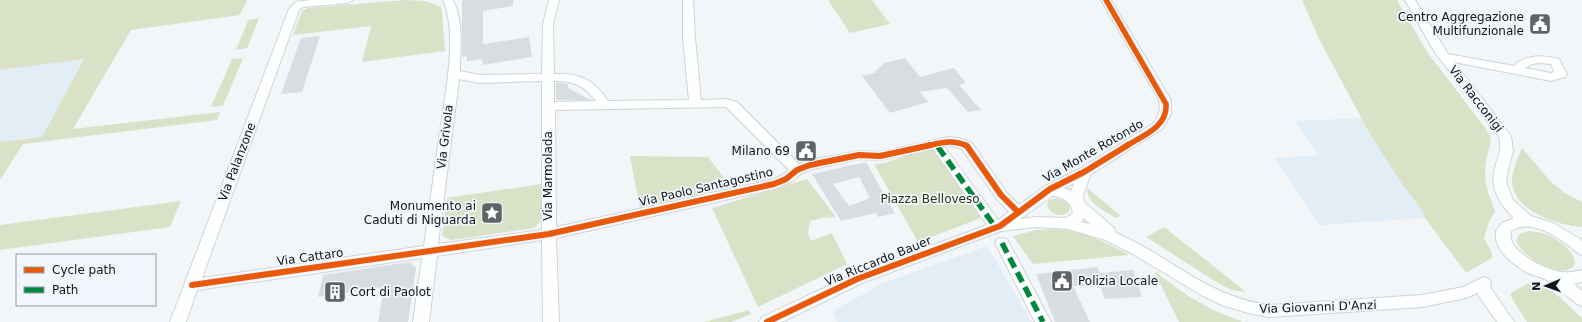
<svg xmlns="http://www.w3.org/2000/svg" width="1582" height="322" viewBox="0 0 1582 322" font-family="'DejaVu Sans',sans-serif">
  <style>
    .built { fill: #e2edf6 }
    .green { fill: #d9e1c6 }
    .building { fill: #d9dde1; fill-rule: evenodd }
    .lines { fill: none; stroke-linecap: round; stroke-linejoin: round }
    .minor-casing { stroke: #cfd3d7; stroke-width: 2 }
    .minor { fill: #fdfefe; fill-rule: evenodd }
    .quiet { stroke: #00873e; stroke-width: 5.5; stroke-dasharray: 11 5.5; stroke-linecap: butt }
    .cycleway-far1-casing { stroke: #f0f6fc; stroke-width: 8 }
    .cycleway-casing { stroke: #f0f6fc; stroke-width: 9 }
    .cycleway-far1 { stroke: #e8590c; stroke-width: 5.5 }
    .cycleway { stroke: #e8590c; stroke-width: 6 }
    .labels { text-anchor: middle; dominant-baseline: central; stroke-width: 3.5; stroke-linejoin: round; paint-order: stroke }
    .poi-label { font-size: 12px; fill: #0f1519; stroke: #f0f6fc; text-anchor: end }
    .street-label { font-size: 12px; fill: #0f1519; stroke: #f0f6fc }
    .park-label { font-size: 12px; fill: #2e3313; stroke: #f0f6fc }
  </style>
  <rect width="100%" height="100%" fill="#f3f6f9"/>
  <!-- built -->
  <path class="built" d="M84,59L42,137L0,142V70Z
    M1362,118L1402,184L1422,210L1425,218L1320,225L1275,158L1319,155L1294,121Z
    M987,246L1032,322H837L833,311L883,283Z"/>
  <!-- green -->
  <path class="green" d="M0,0H247L240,15L131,30L73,129L220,112L217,120L23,144L0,180V142L42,137L84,59L0,70Z
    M406,0L425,1L441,7L442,11L445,51L362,62L371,26L293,35L302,11L308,8Z
    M828,0H872L890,24L850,33Z
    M1302,0H1397L1427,52L1486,129L1491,139C1489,151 1485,162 1485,174C1485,187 1491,200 1495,211L1489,222L1484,238L1492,253V258L1466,273L1425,218L1422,210L1402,184L1369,132L1319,39Z
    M259,18L247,48L236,50L248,20Z
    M243,58L223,106L211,107L232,59Z
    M1522,148L1550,181L1565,193L1582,202V227C1558,226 1512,210 1512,181C1512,170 1518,158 1522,148Z
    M922,150H933L981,218L918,242L874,164L885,163Z
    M630,156L708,157L731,187L640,208Z
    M807,179L836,217L822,218L810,221L808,234L811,241L832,233L847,264L758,307L712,208Z
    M541,184V221L534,228L451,240L442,236L447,198Z
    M1087,188L1121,216L1116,218C1104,210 1087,204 1087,188Z
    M1051,199C1059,197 1066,200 1070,207L1069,212C1061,218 1050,215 1047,205L1048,201Z
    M181,201L170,227L0,250V225Z
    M1164,227L1246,292L1232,290L1221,285L1146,237Z
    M1056,229C1083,232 1105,241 1129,255L1033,264L1013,236L1036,230Z
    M1530,231C1536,232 1542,232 1548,235C1556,238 1582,256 1573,267C1557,280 1521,256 1516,240C1519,233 1523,232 1530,231Z
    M1154,271L1188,296L1213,310L1243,322H1179Z
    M1527,284C1551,283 1566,304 1582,318V322H1527L1510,295L1512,292Z
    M749,310L751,314L731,322H704Z"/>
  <!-- building -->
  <path class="building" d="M462,0H513V6L483,11V44L529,37L532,57L483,65L482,59L467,61V56L462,57Z
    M320,36L302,92L281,94L301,38Z
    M905,58L920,77L954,68L966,83L959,85L981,110L968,112L947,88L920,92L928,102L890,113L862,76L874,73L884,63Z
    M556,83L568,84V88L591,100H558L556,99Z
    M866,162L895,213L878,217L876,213L841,221L812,174ZM859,177L870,198L849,206L833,184Z
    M410,262L416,268L408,322H378L384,287L318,297L323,275Z
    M1098,267L1100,273L1133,270L1142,297L1105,299L1100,286H1073L1090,322H1055L1036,274Z"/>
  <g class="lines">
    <!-- minor casing -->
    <g class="minor-casing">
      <path id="minor" d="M310,0H353L348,3L303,7L299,10L202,278L424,246C429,210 434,174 439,138C444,100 459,35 443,0H453C464,22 460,48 460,71L480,75L542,74L543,24L549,0H559L553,24L554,74C579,73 594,79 608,101L689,100L683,38V0H693L695,38L701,100L727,99L737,102L799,164L810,160L859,151L880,152L949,137L958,138L972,143L1006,192L1019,205L1045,186L1079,169L1154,123C1159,116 1161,109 1159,100L1101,0H1111L1171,100V114L1162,129L1090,175L1083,196L1084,202L1114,228L1116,233C1157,250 1191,281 1233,296C1245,301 1257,303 1269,305L1422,295L1463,287L1484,277L1489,279L1491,283L1490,287L1514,322H1497L1477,293L1466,298L1422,307L1269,317L1248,313L1222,305L1203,296L1131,253L1105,240L1068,229L1036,227L1001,231L862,283L782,322H759L762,317L852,275L987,225L933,149L880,160L859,159L813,169L802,173L791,182L774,189L556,238L559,322H543L542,240L437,256L429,322H413L422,258L197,290L186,322H170L289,9L296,2ZM459,79L480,83L542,81V230L438,244ZM554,81C574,81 583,85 596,101L554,102ZM726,107L789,170L781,176L771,180L556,227L555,110ZM949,145L962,149L996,198L1009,212L998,220L944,146ZM1074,183L1071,191L1064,188ZM1052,196C1062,196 1071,202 1073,212L1071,215L1066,218L1036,217L1020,219ZM1084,218L1090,224L1081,222Z
        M1405,0H1415L1448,54L1514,66C1525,54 1544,55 1559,59L1567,74L1565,77L1551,81L1454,62L1511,136L1513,151L1508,170L1506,182L1513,200L1531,216L1553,223L1580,239L1582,241V255C1575,252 1570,246 1564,242C1550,232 1527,220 1511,231C1505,251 1545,269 1560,272C1568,273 1575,272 1582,270V282L1574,284L1582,291V306L1577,304C1567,296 1558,288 1548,281C1543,277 1534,276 1528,273C1514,265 1493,250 1496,231L1502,223L1514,218C1500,205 1489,187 1495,168C1498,157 1502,148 1499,137L1434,51ZM1538,63L1551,64L1554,72L1551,73L1525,68L1532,64Z
        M1002,238L1007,239L1051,322H1035L995,243L997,239Z"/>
    </g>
    <!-- minor -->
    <use href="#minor" class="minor"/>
    <!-- quiet -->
    <path class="quiet" d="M938,147L996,228
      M1002,243L1043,322"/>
    <!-- cycleway-far1 casing -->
    <g class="cycleway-far1-casing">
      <path id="cycleway-far1" d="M1106,0L1166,104C1168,127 1142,136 1126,146
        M926,146C941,143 952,139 967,146"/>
    </g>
    <!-- cycleway casing -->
    <g class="cycleway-casing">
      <path id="cycleway" d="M965,145L967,146L1001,195L1018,212
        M192,285L549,234L774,184L786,179L797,170L810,165L859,155L880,156L931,145
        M767,322L857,279L1000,226L1050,189L1084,172L1128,145"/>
    </g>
    <!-- cycleway-far1 -->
    <use href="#cycleway-far1" class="cycleway-far1"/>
    <!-- cycleway -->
    <use href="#cycleway" class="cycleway"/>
  </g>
  <!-- icons -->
  <defs>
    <g id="civic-square" transform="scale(1.15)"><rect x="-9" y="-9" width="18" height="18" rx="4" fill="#5f6467" stroke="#f0f6fc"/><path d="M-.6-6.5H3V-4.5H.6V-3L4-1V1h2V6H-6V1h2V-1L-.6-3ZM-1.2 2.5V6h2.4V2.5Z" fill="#fff"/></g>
    <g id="sight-square" transform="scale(1.15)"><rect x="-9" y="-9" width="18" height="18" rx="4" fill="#5f6467" stroke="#f0f6fc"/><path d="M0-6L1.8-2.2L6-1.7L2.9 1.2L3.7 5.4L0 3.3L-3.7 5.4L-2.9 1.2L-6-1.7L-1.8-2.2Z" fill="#fff"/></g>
    <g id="building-square" transform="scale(1.15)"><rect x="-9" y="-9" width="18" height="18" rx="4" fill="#5f6467" stroke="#f0f6fc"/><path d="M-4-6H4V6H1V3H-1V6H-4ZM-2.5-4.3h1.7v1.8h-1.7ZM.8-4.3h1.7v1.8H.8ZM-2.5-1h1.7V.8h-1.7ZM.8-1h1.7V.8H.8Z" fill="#fff"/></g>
  </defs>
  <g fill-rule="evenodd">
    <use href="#civic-square" x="1540" y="24"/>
    <use href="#civic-square" x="806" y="151"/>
    <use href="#sight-square" x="492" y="213"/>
    <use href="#civic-square" x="1062" y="281"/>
    <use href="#building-square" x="335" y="292"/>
  </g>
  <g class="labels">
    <!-- poi labels -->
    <g class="poi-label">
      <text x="1524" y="17">Centro Aggregazione<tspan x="1524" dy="14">Multifunzionale</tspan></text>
      <text x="790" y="151">Milano 69</text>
      <text x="476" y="206">Monumento ai<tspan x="476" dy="14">Caduti di Niguarda</tspan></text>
      <text x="1078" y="281" text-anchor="start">Polizia Locale</text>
      <text x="350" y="292" text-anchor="start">Cort di Paolot</text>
    </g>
    <!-- street labels -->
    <g class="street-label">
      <text transform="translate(1476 99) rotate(52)">Via Racconigi</text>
      <text transform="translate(445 137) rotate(-83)">Via Grivola</text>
      <text transform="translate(1093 151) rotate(-30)">Via Monte Rotondo</text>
      <text transform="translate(237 162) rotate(-69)">Via Palanzone</text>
      <text transform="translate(548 176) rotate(-90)">Via Marmolada</text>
      <text transform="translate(706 187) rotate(-13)">Via Paolo Santagostino</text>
      <text transform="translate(310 257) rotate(-8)">Via Cattaro</text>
      <text transform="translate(878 261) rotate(-22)">Via Riccardo Bauer</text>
      <text transform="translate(1318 307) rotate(-2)">Via Giovanni D'Anzi</text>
    </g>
    <!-- park labels -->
    <g class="park-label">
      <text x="930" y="199">Piazza Belloveso</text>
    </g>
  </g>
  <!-- legend -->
  <rect x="16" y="254" width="140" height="52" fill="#f0f6fc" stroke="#969ca1"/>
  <rect x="24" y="267" width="20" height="6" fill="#e8590c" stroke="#969ca1"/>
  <text x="52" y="274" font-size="12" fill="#0f1519">Cycle path</text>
  <rect x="24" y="287" width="20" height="6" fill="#00873e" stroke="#969ca1"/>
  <text x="52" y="294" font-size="12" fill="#0f1519">Path</text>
  <!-- north arrow -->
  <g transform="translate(1546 286) rotate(268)" stroke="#f0f6fc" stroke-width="3" paint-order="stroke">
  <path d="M0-3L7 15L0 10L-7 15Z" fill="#0f1519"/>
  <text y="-6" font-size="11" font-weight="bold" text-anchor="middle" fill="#0f1519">N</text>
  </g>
</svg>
